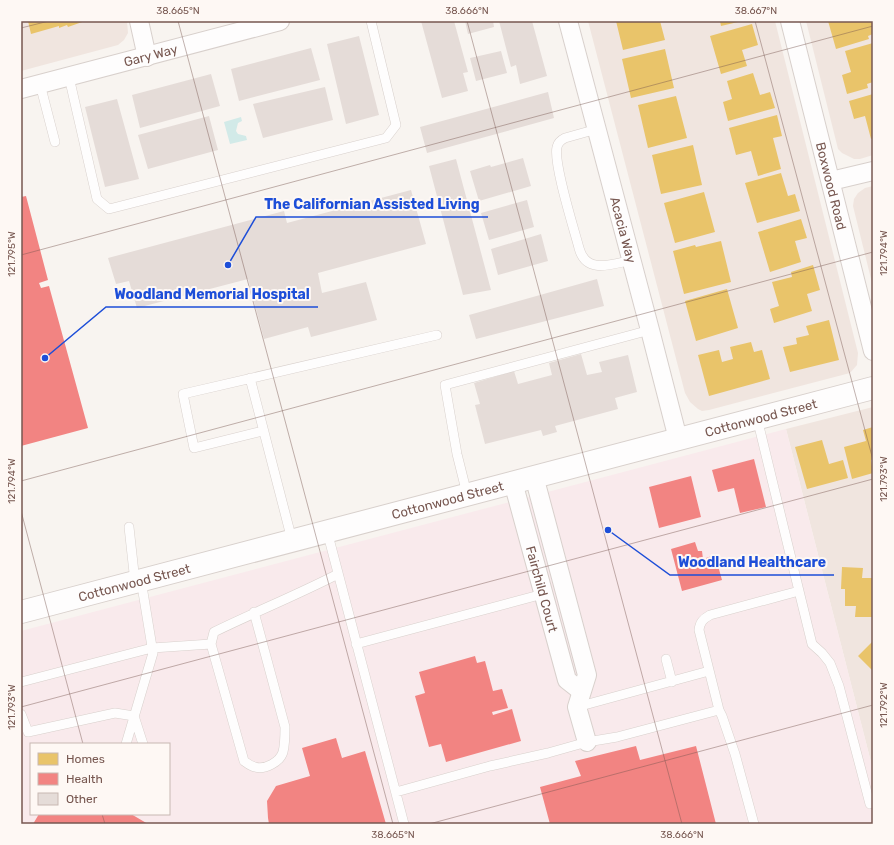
<svg xmlns="http://www.w3.org/2000/svg" width="894" height="845" viewBox="0 0 894 845" font-family="Rubik,sans-serif">
  <style>
    .residential { fill: #f0e5df }
    .medical { fill: #f9eaec; fill-rule: evenodd }
    .water { fill: #d2eae8 }
    .homes { fill: #e9c46a }
    .health { fill: #f28482 }
    .building { fill: #e5dcd8 }
    .lines { fill: none; stroke-linecap: round; stroke-linejoin: round }
    .service-casing { stroke: #d8d0cc; stroke-width: 10 }
    .minor-casing { stroke: #d8d0cc; stroke-width: 20 }
    .tertiary-casing { stroke: #d8d0cc; stroke-width: 24 }
    .service { stroke: #fefdfd; stroke-width: 9 }
    .minor { stroke: #fefdfd; stroke-width: 18 }
    .tertiary { stroke: #fefdfd; stroke-width: 22 }
    .ticks { fill: none; stroke: #775750; stroke-width: 1; stroke-opacity: 0.45 }
    .labels { text-anchor: middle; dominant-baseline: central; stroke-width: 4; stroke-linejoin: round; paint-order: stroke }
    .street-label { font-size: 13px; fill: #775750; stroke: #fef8f4 }
    .leader { fill: none; stroke: #1d4ed8; stroke-width: 1.5 }
    .callout-dot { fill: #1d4ed8; stroke: #fef8f4; stroke-width: 1.5 }
    .callout-label { font-size: 14px; text-anchor: middle; font-weight: bold; fill: #1d4ed8; stroke: #fef8f4; stroke-width: 4; stroke-linejoin: round; paint-order: stroke }
    .neatline { fill: none; stroke: #775750; stroke-width: 1.5 }
    .ticks-label { font-size: 10px; text-anchor: middle; fill: #775750 }
  </style>
  <rect width="100%" height="100%" fill="#f8f4f0"/>
  <!-- residential -->
  <path class="residential" d="M21,21H127L128,33L124,40L118,45L21,71Z
    M588,21H775L858,353L857,365L850,373L709,410L702,411L698,409L690,402L685,393Z
    M806,21H873V155L860,159H854L842,153L838,149Z
    M873,186V287L853,206L854,199L858,193L865,188Z
    M873,407V770L786,429Z"/>
  <!-- medical -->
  <path class="medical" d="M786,429L873,770V824H21V631ZM31,744H169V814H31Z"/>
  <!-- water -->
  <path class="water" d="M241,117L242,121L238,123L236,131L238,134L246,136L247,140L230,144L224,122Z"/>
  <!-- homes -->
  <path class="homes" d="M28,21H85L68,27L67,25L59,28V26L31,34Z
    M616,21H660L665,40L623,50Z
    M720,21H738V22L721,26Z
    M828,21H873V34L868,36L869,39L836,49Z
    M752,24L758,45L742,50L747,66L721,74L710,36Z
    M873,43V82L867,84L868,88L847,94L842,75L851,72L845,51Z
    M665,49L674,88L631,98L622,59Z
    M753,73L760,95L770,92L775,108L728,121L723,102L732,99L727,81Z
    M873,94V138L871,139L865,116L854,119L849,101Z
    M676,96L687,138L648,148L638,105Z
    M777,115L782,136L773,138L781,169L758,176L751,151L736,155L729,128Z
    M693,145L702,185L661,194L652,155Z
    M781,173L788,196L795,194L800,211L757,223L745,183Z
    M704,192L715,232L675,243L664,203Z
    M801,219L807,238L795,241L801,262L770,272L758,232Z
    M721,241L731,282L684,294L673,251L695,245L696,247Z
    M813,265L820,290L807,294L812,311L774,323L770,309L779,306L772,282L792,277L791,272Z
    M727,289L738,328L696,341L685,301Z
    M829,320L839,360L790,372L783,347L797,344L796,338L809,335L806,326Z
    M751,342L754,352L762,350L770,379L709,396L698,355L719,350L722,362L733,359L730,347Z
    M873,427V459L871,460L873,473L852,479L844,447L866,441L863,430Z
    M822,440L829,464L843,460L848,478L807,489L795,447Z
    M842,567L863,568L862,578H873V617H855L856,606H845V589H841Z
    M873,641V671L858,656Z"/>
  <!-- health -->
  <path class="health" d="M26,196L48,280L39,283L41,288L49,286L88,428L21,446V197Z
    M754,459L766,507L740,513L734,488L718,492L712,470Z
    M691,476L701,517L659,528L649,487Z
    M695,542L698,551H702L703,559L715,555L722,580L682,591L671,549Z
    M475,656L477,663L485,661L493,691L502,689L508,708L492,712L493,715L512,709L521,741L446,762L441,744L429,747L415,696L425,693L419,672Z
    M336,738L342,758L365,751L386,824H269L268,818L267,801L276,786L310,776L302,748Z
    M636,746L640,760L696,746L716,824H550L540,787L581,776L575,761Z
    M39,814H131L148,824H33Z"/>
  <!-- building -->
  <path class="building" d="M421,21H454L468,72L463,73L468,91L442,98Z
    M465,21H493L494,27L468,34Z
    M499,21H532L547,76L520,84L516,65L511,67Z
    M359,36L379,115L346,124L327,44Z
    M311,48L320,80L239,101L231,69Z
    M501,51L507,73L476,81L470,58Z
    M211,74L220,106L140,128L132,95Z
    M325,87L333,120L263,138L253,104Z
    M548,92L554,118L427,153L420,127Z
    M117,99L139,179L105,187L85,107Z
    M209,116L218,150L148,169L138,135Z
    M523,158L531,186L479,201L470,171L490,165L491,167Z
    M456,159L491,290L463,295L429,166Z
    M411,190L426,244L318,273L322,293L366,282L377,320L311,337L308,327L264,339L248,279L137,308L129,281L116,284L108,258L284,211L287,223Z
    M527,200L534,227L489,240L481,213Z
    M541,234L548,261L498,275L491,249Z
    M597,279L604,306L476,339L469,315Z
    M581,354L587,375L602,372L599,362L628,355L637,392L615,398L618,409L555,426L557,432L543,436L541,430L485,444L475,405L480,404L474,383L514,371L518,384L552,375L549,363Z"/>
  <g class="lines">
    <!-- service casing -->
    <g class="service-casing">
      <path id="service" d="M69,77L97,199L109,209L386,138L396,125L371,21
        M40,84L55,142
        M597,129L565,138C561,140 558,142 557,147C553,163 574,229 579,248C586,275 612,264 632,260
        M250,378L292,540
        M263,431L194,448L183,394L437,335
        M467,494L457,454L445,385L650,330
        M129,527L135,582
        M327,531L404,824
        M799,591L812,644L822,653L830,663L839,686L870,804
        M254,612L285,727C285,735 285,744 283,752C280,762 265,770 255,767C250,766 247,763 244,761L211,644L214,632C255,612 297,595 338,574
        M356,644L543,594
        M666,659L672,682
        M21,682L152,648L211,644
        M577,707L709,671
        M21,714L28,732L115,713L134,716
        M134,716L143,744
        M126,744L153,653L141,580
        M396,792L490,766L548,753L587,742L617,737L719,710
        M754,824L735,754L722,716L719,710L699,630C700,622 703,619 710,615L799,591L757,418"/>
    </g>
    <!-- minor casing -->
    <g class="minor-casing">
      <g id="minor">
        <path d="M139,21L147,57"/>
        <path id="s1" d="M568,21L650,330L678,439"/>
        <path id="s2" d="M790,21L873,351"/>
        <path id="s3" d="M21,89L280,21"/>
        <path d="M831,181L873,171"/>
        <path d="M534,476L587,675L577,707L587,742"/>
        <path id="s4" d="M513,482L567,680L581,691"/>
      </g>
    </g>
    <!-- tertiary casing -->
    <g class="tertiary-casing">
      <g id="tertiary">
        <path id="s5" d="M21,612L873,388"/>
      </g>
    </g>
    <!-- service -->
    <use href="#service" class="service"/>
    <!-- minor -->
    <use href="#minor" class="minor"/>
    <!-- tertiary -->
    <use href="#tertiary" class="tertiary"/>
  </g>
  <!-- ticks -->
  <path class="ticks" d="M178,21L393,824M467,21L682,824M755,21L873,460M21,28L49,21M21,255L873,26M21,481L873,252M21,511L83,744M21,707L873,479M102,814L105,824M429,824L873,705"/>
  <g class="labels">
    <!-- street labels -->
    <g class="street-label">
      <text stroke="none"><textPath href="#s3" startOffset="134">Gary Way</textPath></text>
      <text stroke="none"><textPath href="#s2" startOffset="170">Boxwood Road</textPath></text>
      <text stroke="none"><textPath href="#s1" startOffset="216">Acacia Way</textPath></text>
      <text stroke="none"><textPath href="#s5" startOffset="765">Cottonwood Street</textPath></text>
      <text stroke="none"><textPath href="#s5" startOffset="441">Cottonwood Street</textPath></text>
      <text stroke="none"><textPath href="#s5" startOffset="117">Cottonwood Street</textPath></text>
      <text stroke="none"><textPath href="#s4" startOffset="111">Fairchild Court</textPath></text>
    </g>
  </g>
  <!-- callouts -->
  <path class="leader" d="M228 265L256 217H488M45 358L106 307H318M608 530L670 575H834"/>
  <g class="callout-dot">
    <circle cx="228" cy="265" r="4"/>
    <circle cx="45" cy="358" r="4"/>
    <circle cx="608" cy="530" r="4"/>
  </g>
  <g class="callout-label">
    <text x="372" y="209">The Californian Assisted Living</text>
    <text x="212" y="299">Woodland Memorial Hospital</text>
    <text x="752" y="567">Woodland Healthcare</text>
  </g>
  <!-- border -->
  <rect width="894" height="845" fill="none" stroke="#fef8f4" stroke-width="44"/>
  <!-- legend -->
  <rect x="30" y="743" width="140" height="72" fill="#fef8f4" stroke="#c8b8b2"/>
  <rect x="38" y="753" width="20" height="12" fill="#e9c46a" stroke="#c8b8b2"/>
  <text x="66" y="763" font-size="12" fill="#775750">Homes</text>
  <rect x="38" y="773" width="20" height="12" fill="#f28482" stroke="#c8b8b2"/>
  <text x="66" y="783" font-size="12" fill="#775750">Health</text>
  <rect x="38" y="793" width="20" height="12" fill="#e5dcd8" stroke="#c8b8b2"/>
  <text x="66" y="803" font-size="12" fill="#775750">Other</text>
  <rect x="22" y="22" width="850" height="801" class="neatline"/>
  <g class="ticks-label">
    <text x="178" y="14">38.665°N</text>
    <text x="467" y="14">38.666°N</text>
    <text x="756" y="14">38.667°N</text>
    <text transform="translate(883 253) rotate(-90)" y="4">121.794°W</text>
    <text transform="translate(11 254) rotate(-90)" y="4">121.795°W</text>
    <text transform="translate(883 479) rotate(-90)" y="4">121.793°W</text>
    <text transform="translate(11 481) rotate(-90)" y="4">121.794°W</text>
    <text transform="translate(883 705) rotate(-90)" y="4">121.792°W</text>
    <text transform="translate(11 707) rotate(-90)" y="4">121.793°W</text>
    <text x="393" y="838">38.665°N</text>
    <text x="682" y="838">38.666°N</text>
  </g>
</svg>
